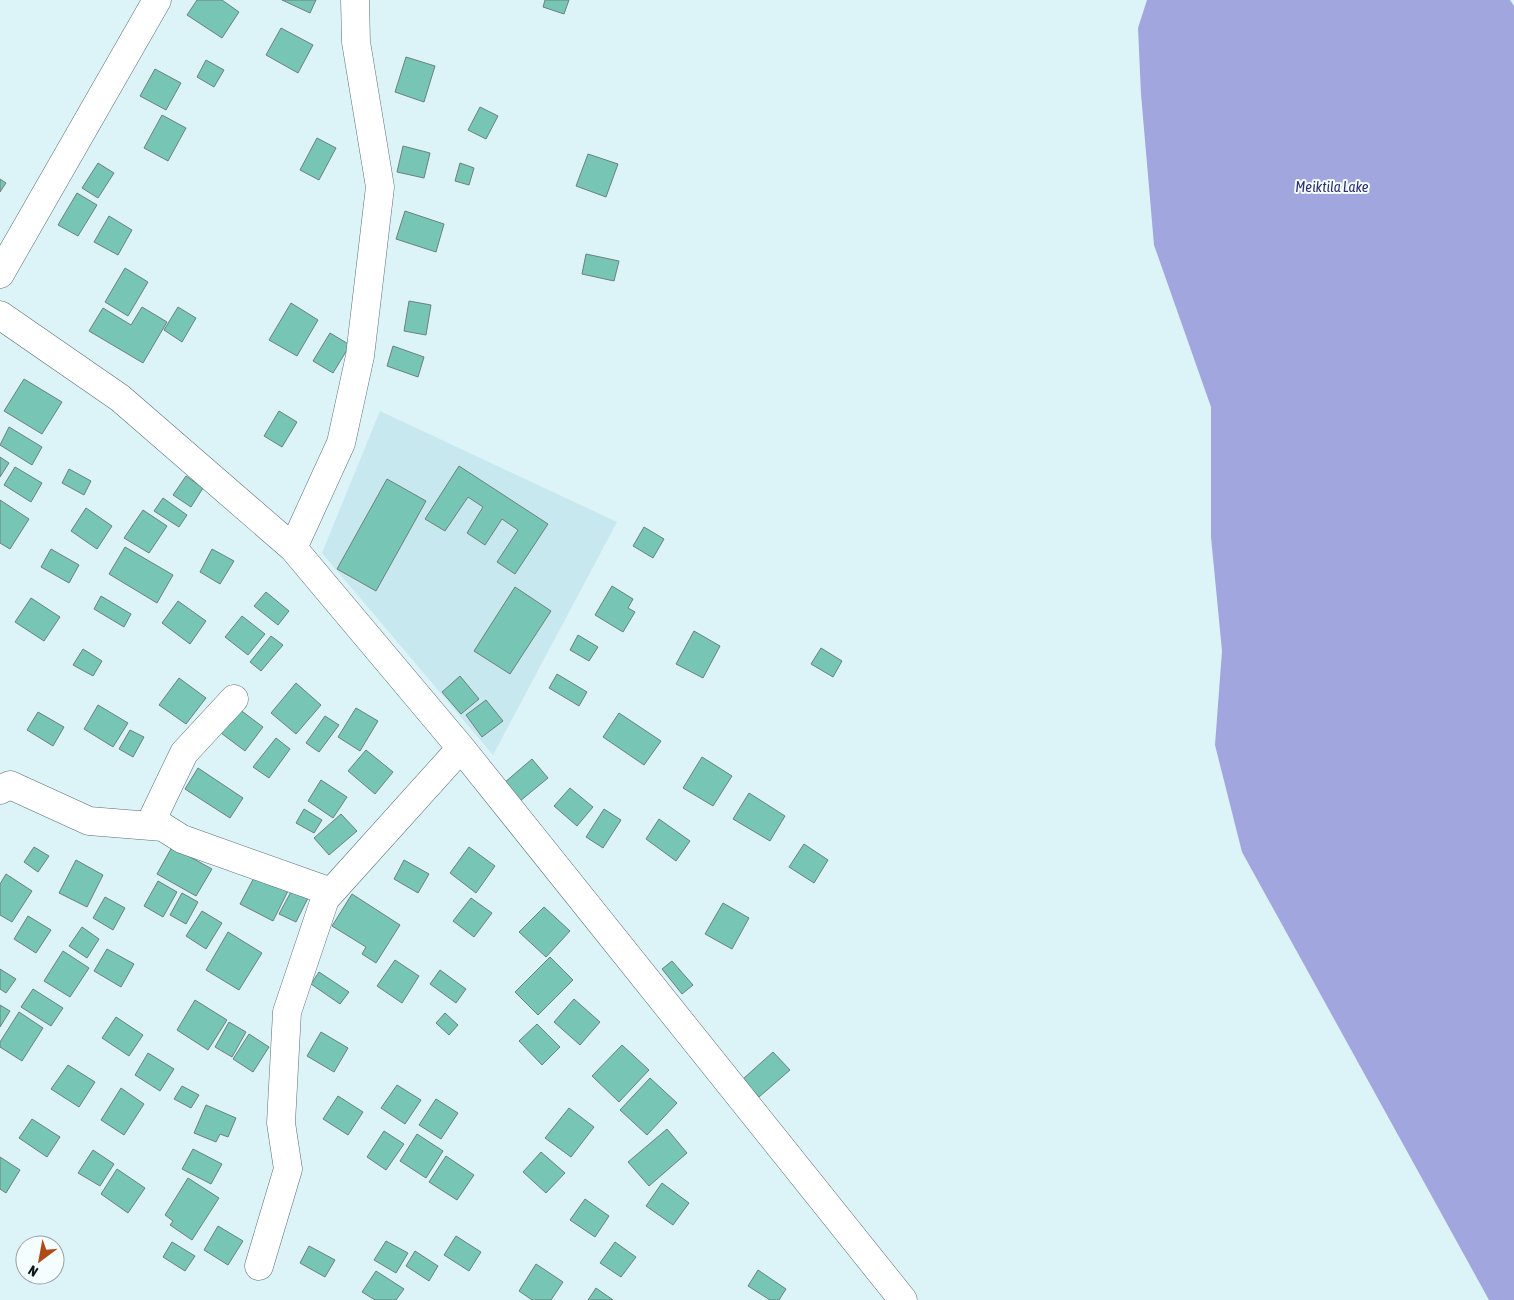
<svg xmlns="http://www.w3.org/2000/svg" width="1514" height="1300" viewBox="0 0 1514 1300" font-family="'Asap Condensed',sans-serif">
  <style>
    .built { fill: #c8e8ef }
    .water { fill: #a1a6df }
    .building { fill: #76c5b5; stroke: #6d817c }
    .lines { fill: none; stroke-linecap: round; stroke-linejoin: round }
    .minor-casing { stroke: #5b6f74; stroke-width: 29 }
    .minor { stroke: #fff; stroke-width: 28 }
    .labels { text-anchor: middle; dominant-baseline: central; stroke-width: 4; stroke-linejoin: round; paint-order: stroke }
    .water-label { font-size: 15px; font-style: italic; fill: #2f2d70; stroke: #f4fdff }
  </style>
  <rect width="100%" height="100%" fill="#dcf3f8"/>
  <!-- built -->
  <path class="built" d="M380,411L617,522L493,755L322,553Z"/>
  <!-- water -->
  <path class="water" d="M1147,0H1510L1514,6V1300H1489L1242,852L1215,745L1222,651L1211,537V407L1154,245L1141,94L1138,28Z"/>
  <!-- building -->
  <path class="building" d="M197,0H222L239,12L222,38L187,15Z
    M282,0H316L310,13Z
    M545,0H569L564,14L543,7Z
    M281,28L313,45L298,73L266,55Z
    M406,57L435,66L424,102L395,92Z
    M206,60L224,70L214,87L197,77Z
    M155,69L181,83L166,110L140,96Z
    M480,107L498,116L486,139L468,130Z
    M162,115L186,128L168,161L144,148Z
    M317,138L336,148L319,180L300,170Z
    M403,146L430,153L424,178L397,172Z
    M588,154L618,164L606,197L576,186Z
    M98,163L114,173L98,198L82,188Z
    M460,163L474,168L469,185L455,181Z
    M0,179L6,183L0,192Z
    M77,193L97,205L78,236L58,225Z
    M405,211L444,224L436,252L396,239Z
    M109,216L132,230L118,255L94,242Z
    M586,254L619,261L614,281L582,274Z
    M125,268L148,282L128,316L105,302Z
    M409,301L431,305L426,335L404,331Z
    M291,303L318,320L297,356L269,340Z
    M142,307L167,322L143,363L89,331L103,308L131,325Z
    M178,307L196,318L182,342L164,330Z
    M330,333L350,345L333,373L313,361Z
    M393,346L424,357L418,377L387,366Z
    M24,379L62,402L42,434L4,411Z
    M279,411L297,422L282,447L264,436Z
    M9,427L42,447L32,465L0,445Z
    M0,457L9,463L0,477Z
    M459,466L548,524L515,574L497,562L518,530L502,519L485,545L467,533L483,507L468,497L445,531L425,519Z
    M15,467L42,483L31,502L4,485Z
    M69,469L91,481L84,495L62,483Z
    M186,476L203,488L191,507L173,495Z
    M387,479L426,501L376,591L337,569Z
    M163,498L187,515L179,527L154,511Z
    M0,500L29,519L10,549L0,543Z
    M86,508L112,526L97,549L71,531Z
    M143,510L167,526L149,553L124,538Z
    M644,527L664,539L653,558L633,546Z
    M125,547L173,575L157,603L109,574Z
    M51,549L79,565L69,583L41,567Z
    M212,549L234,561L220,584L200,572Z
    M612,586L633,599L628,608L635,612L623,632L595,615Z
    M515,587L551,611L510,674L474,651Z
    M266,592L289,611L278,625L254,606Z
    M101,596L131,614L124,627L94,609Z
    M31,598L60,617L44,641L15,622Z
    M178,601L206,621L190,644L162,623Z
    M242,616L265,634L248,655L225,637Z
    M694,631L720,646L703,678L676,664Z
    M578,635L598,647L589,661L570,650Z
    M271,636L283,645L261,671L250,662Z
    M821,648L842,661L833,677L811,664Z
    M83,649L102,661L93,676L73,665Z
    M557,674L587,692L579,706L549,688Z
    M460,676L479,699L461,714L442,692Z
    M179,678L206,698L186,724L159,705Z
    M296,683L321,705L296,734L271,713Z
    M486,700L503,721L482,737L466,715Z
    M98,705L128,723L113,747L84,729Z
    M356,708L378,721L360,751L338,737Z
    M239,709L263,727L245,751L221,733Z
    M38,712L64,727L53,746L27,730Z
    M619,713L661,741L644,765L603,737Z
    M325,716L339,725L319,752L306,743Z
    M130,730L144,737L133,757L119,749Z
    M276,738L290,749L269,778L253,767Z
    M366,750L393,772L375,794L348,771Z
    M702,757L732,776L713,806L683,788Z
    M532,759L548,778L520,801L504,783Z
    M198,768L243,798L230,818L185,789Z
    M321,780L347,797L333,818L308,801Z
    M570,788L593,807L577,826L554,806Z
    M749,793L785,816L770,841L733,819Z
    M304,809L322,820L314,833L296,823Z
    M604,809L621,820L603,848L586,837Z
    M341,814L357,831L329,855L314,838Z
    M659,819L690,841L676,861L646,839Z
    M804,844L828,860L814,883L789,867Z
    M34,847L49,856L38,872L24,862Z
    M172,847L212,869L196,896L157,874Z
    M469,847L495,866L476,893L450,873Z
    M76,860L103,875L87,907L59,893Z
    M404,860L429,874L418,893L394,879Z
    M257,872L289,889L273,921L240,904Z
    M6,874L32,891L12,922L0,915V884Z
    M158,881L177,892L163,917L144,906Z
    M293,888L309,896L296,922L279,914Z
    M182,893L198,902L186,924L170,915Z
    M352,894L400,925L376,963L362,954L366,947L332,926Z
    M105,897L125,908L113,930L93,918Z
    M471,898L492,913L474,937L453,921Z
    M723,903L749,918L732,949L705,934Z
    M544,907L570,931L546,957L519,932Z
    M202,911L222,923L206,949L186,936Z
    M28,916L51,930L36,953L14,939Z
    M82,927L99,939L87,958L69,946Z
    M228,932L262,953L239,990L206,970Z
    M107,949L134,964L121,987L94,971Z
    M63,951L89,968L70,997L44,981Z
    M550,957L573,980L538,1015L515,992Z
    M395,960L419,976L402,1003L377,986Z
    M672,961L693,985L682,994L662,969Z
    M0,969L16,979L6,993L0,989Z
    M440,970L466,989L456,1003L430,984Z
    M319,972L349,992L340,1004L311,984Z
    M33,989L63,1008L51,1026L21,1007Z
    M574,999L600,1022L580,1045L554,1022Z
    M195,1000L227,1020L208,1050L177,1030Z
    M0,1005L10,1011L0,1027Z
    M19,1012L43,1028L22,1061L0,1047V1042Z
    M445,1013L458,1025L449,1035L436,1023Z
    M116,1017L143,1035L129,1056L102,1038Z
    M229,1022L246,1032L232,1057L215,1047Z
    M537,1024L560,1047L542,1065L519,1041Z
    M321,1032L348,1048L334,1072L307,1056Z
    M249,1034L269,1047L253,1072L233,1059Z
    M622,1045L649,1070L619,1102L592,1076Z
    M773,1052L790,1070L759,1097L743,1079Z
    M148,1053L174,1069L160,1091L135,1075Z
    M68,1065L95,1082L79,1107L51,1089Z
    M650,1078L677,1103L647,1135L620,1110Z
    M397,1085L421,1100L405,1124L381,1108Z
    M182,1086L199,1095L191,1108L174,1099Z
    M121,1088L144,1104L124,1135L101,1120Z
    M338,1096L363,1112L348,1135L323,1119Z
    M436,1099L458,1113L441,1139L419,1125Z
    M206,1105L236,1118L228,1137L220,1134L216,1142L194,1133Z
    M569,1108L594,1127L571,1157L545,1138Z
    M32,1119L60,1137L47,1157L19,1138Z
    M667,1129L687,1153L649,1186L628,1162Z
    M384,1131L404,1144L386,1170L367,1157Z
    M417,1134L443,1151L426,1178L400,1161Z
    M193,1149L222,1164L211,1184L182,1169Z
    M93,1150L114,1164L100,1186L78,1173Z
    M541,1152L565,1173L546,1193L523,1172Z
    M446,1156L474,1175L457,1200L429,1182Z
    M0,1157L20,1170L6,1193L0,1189Z
    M117,1169L145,1188L128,1213L101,1194Z
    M188,1178L219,1198L192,1240L170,1225L173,1221L165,1215Z
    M662,1183L689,1203L673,1225L646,1206Z
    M585,1199L609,1216L595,1237L570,1220Z
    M218,1226L243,1241L228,1265L204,1250Z
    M456,1236L481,1252L469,1271L444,1255Z
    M386,1241L408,1253L396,1273L374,1260Z
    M172,1242L195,1256L185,1271L163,1257Z
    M615,1242L636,1257L621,1277L600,1263Z
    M309,1246L335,1260L325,1277L300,1263Z
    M415,1251L438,1266L429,1281L406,1266Z
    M536,1264L563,1282L551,1300H532L519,1291Z
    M758,1270L786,1289L779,1300H770L748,1286Z
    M376,1271L404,1289L396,1300H375L362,1292Z
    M596,1288L613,1300H588Z"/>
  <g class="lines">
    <!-- minor casing -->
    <g class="minor-casing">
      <path id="minor" d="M0,274L157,0
        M0,315L120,398L293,548L461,748L903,1300
        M293,548L341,443L360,356L380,187L356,42L355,0
        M0,790L10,785L89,821L163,827L182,839L331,892
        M149,826L184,753L234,699
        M259,1266L288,1169L281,1123L287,1012L325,899L461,748"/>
    </g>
    <!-- minor -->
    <use href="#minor" class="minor"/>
  </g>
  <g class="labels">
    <!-- water labels -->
    <g class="water-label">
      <text x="1332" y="186">Meiktila Lake</text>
    </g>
  </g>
  <!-- north arrow -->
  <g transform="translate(40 1260) rotate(212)"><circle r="24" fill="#f4fdff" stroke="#98a1a3"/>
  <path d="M0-4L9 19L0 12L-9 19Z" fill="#ad4a15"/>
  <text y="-8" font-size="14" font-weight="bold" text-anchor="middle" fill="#0e1618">N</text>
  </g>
</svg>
